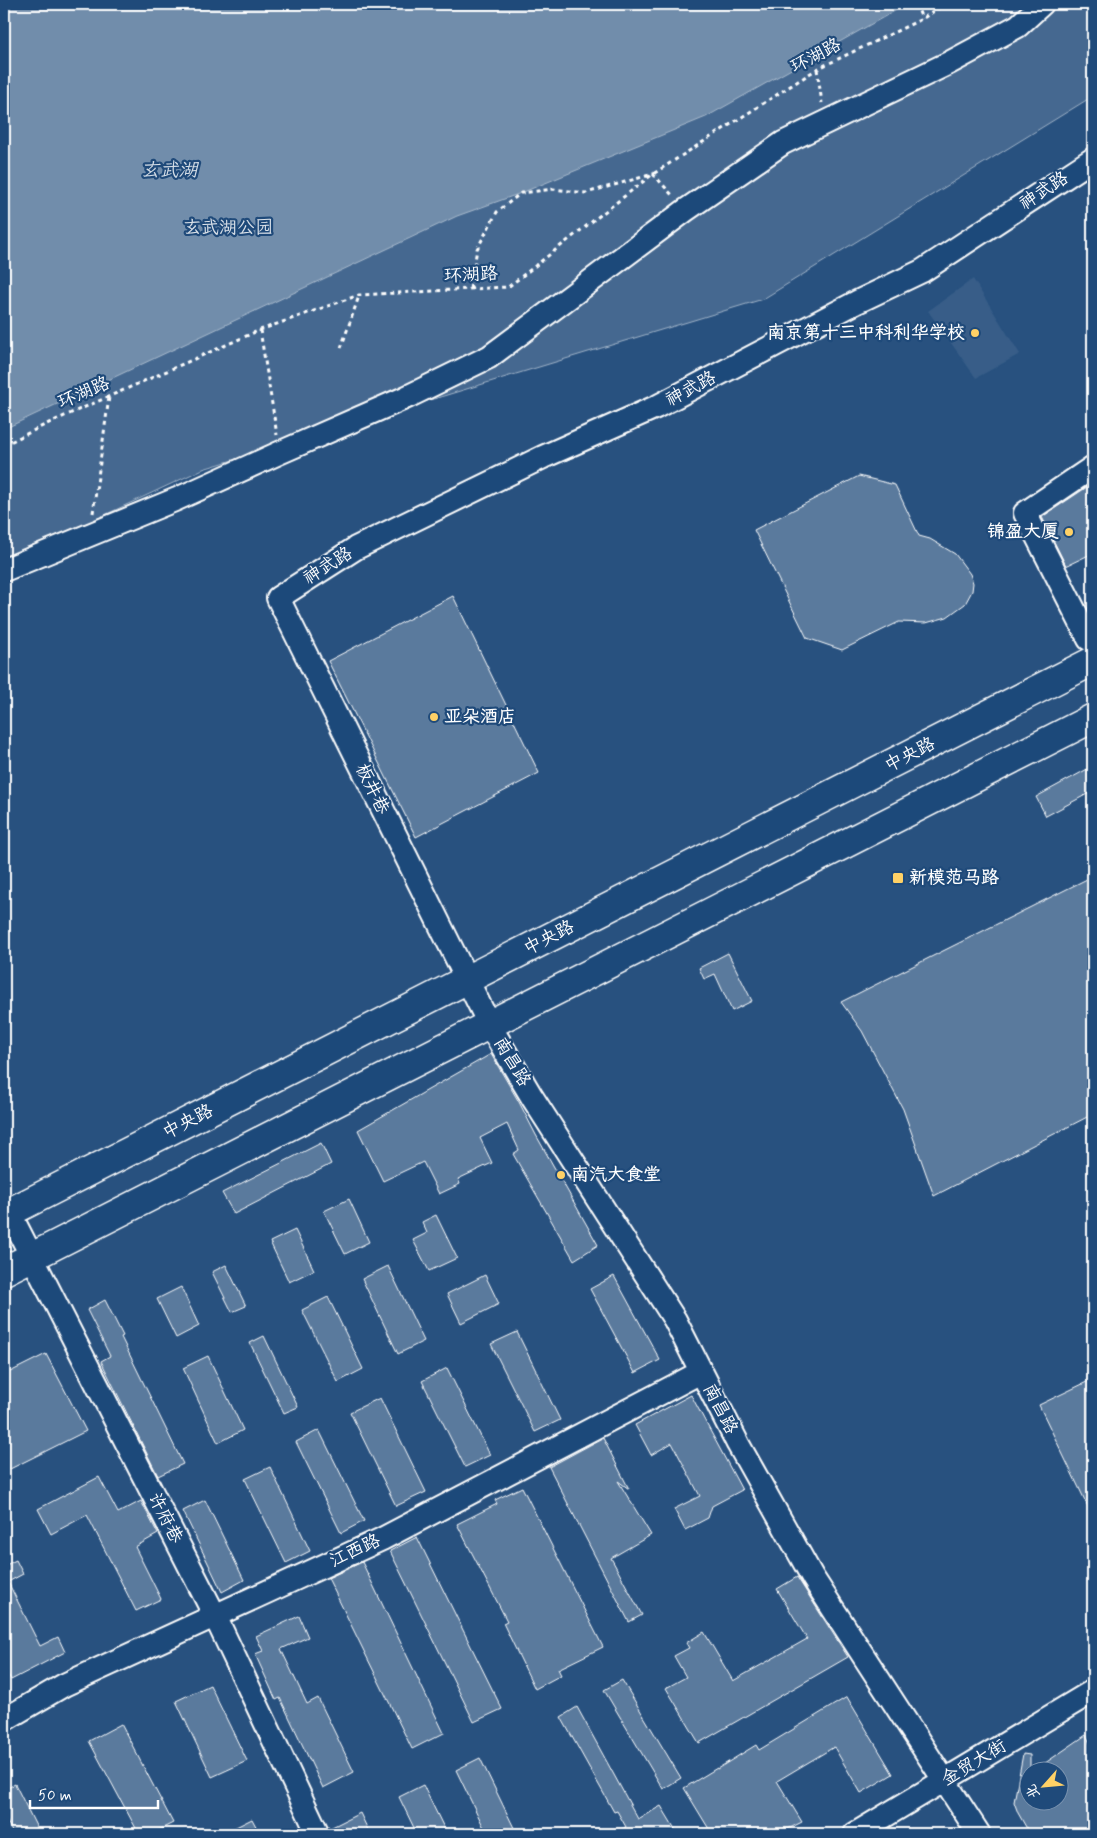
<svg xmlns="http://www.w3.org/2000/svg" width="1097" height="1838" viewBox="0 0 1097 1838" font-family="Mynerve,'LXGW WenKai TC',sans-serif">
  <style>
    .built { fill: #375d88 }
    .green { fill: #446890; stroke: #a2b4c8 }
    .water { fill: #718dab; stroke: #aabbcd }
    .building { fill: #5a7a9d; stroke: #fff }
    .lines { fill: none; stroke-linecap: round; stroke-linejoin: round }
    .minor-casing { stroke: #fff; stroke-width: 26 }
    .major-casing { stroke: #fff; stroke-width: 31 }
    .path { stroke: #fff; stroke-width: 3; stroke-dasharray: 4 4; stroke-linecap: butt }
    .minor { stroke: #1f4a7a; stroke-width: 22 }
    .major { stroke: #1f4a7a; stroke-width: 28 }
    .poi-dot { fill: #ffd166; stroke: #1f4a7a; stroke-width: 2 }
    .labels { text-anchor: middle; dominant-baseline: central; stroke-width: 4.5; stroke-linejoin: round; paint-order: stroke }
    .street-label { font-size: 18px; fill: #fff; stroke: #1f4a7a }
    .park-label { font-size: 18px; fill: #dae1e9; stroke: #1f4a7a }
    .poi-label { font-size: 18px; font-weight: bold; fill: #fff; stroke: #1f4a7a; text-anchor: start }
    .water-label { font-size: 19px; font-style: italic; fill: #d4dde6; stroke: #1f4a7a }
  </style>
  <rect width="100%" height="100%" fill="#28517f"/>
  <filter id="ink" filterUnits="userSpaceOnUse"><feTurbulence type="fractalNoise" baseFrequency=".02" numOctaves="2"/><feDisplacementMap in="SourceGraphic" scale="10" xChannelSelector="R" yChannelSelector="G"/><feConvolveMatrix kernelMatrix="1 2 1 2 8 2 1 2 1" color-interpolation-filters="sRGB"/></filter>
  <g filter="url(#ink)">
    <!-- built -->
    <path class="built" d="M973,279L1020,354L976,378L928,311Z"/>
    <!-- green -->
    <path class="green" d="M4,4H1093V96L763,299L203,469L4,562Z"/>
    <!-- water -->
    <path class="water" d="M4,4H907L706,117L521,193L457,216L4,429Z"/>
    <!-- building -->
    <path class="building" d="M859,476L895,485L919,536L930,539L955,554L970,574L973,583L972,591L965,604L947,617L926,623L899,622L842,650L807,638L754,530Z
      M1093,483V553L1066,566L1042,517Z
      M453,596L539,773L416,837L328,661Z
      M1093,766V791L1046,816L1036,797Z
      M1093,876V1114L934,1196L903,1109L862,1031L841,1002Z
      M728,953L752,1001L732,1011L715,974L704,979L699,968Z
      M491,1054L519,1102L536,1135L598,1245L574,1260L513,1154L519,1150L507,1124L480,1138L492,1163L458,1179L460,1184L439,1194L423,1162L383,1181L358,1130Z
      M321,1143L331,1164L234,1214L222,1193Z
      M349,1199L369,1242L345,1254L324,1211Z
      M436,1215L457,1258L429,1271L413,1240L427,1233L422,1222Z
      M295,1230L314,1270L289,1282L270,1242Z
      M226,1265L246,1306L232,1312L212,1272Z
      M388,1266L424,1341L398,1354L362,1279Z
      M485,1275L499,1304L461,1323L447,1294Z
      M614,1276L660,1360L635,1373L590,1289Z
      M181,1287L199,1326L176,1338L157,1299Z
      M328,1297L363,1369L338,1382L302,1310Z
      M105,1300L123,1336L121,1337L183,1464L158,1476L101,1361L110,1356L87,1310Z
      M517,1332L560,1420L535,1432L491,1344Z
      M264,1336L298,1407L284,1413L250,1343Z
      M46,1354L86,1431L4,1472V1375Z
      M208,1356L243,1430L218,1443L183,1368Z
      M447,1368L490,1455L465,1467L422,1381Z
      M1093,1379V1517L1039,1405Z
      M691,1395L742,1490L712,1506L708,1518L685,1530L674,1509L700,1496L672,1443L651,1455L635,1425Z
      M380,1398L426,1492L396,1506L350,1412Z
      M319,1430L364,1521L341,1533L296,1442Z
      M603,1438L629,1489L618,1481L651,1535L611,1558L642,1615L629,1622L549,1467Z
      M270,1467L310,1551L286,1563L245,1479Z
      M99,1477L118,1513L141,1501L158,1534L135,1547L161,1599L136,1611L87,1515L51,1534L38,1509Z
      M522,1487L603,1647L558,1669L561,1675L535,1689L503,1623L507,1621L457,1524L497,1504L495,1500Z
      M205,1500L244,1580L222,1592L183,1511Z
      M417,1537L502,1709L474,1722L390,1551Z
      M16,1560L23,1574L8,1582L40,1646L58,1637L65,1652L11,1680L4,1667V1566Z
      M362,1562L444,1733L412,1749L328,1578Z
      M797,1577L848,1657L699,1743L666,1688L686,1677L674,1656L689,1648L686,1643L704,1632L733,1681L807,1639L777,1589Z
      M299,1616L308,1637L281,1649L307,1704L318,1698L354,1772L323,1788L280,1698L276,1700L255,1654L263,1651L256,1636Z
      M622,1680L681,1778L663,1789L604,1690Z
      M210,1685L247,1761L212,1777L176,1701Z
      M847,1697L893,1774L861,1793L834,1747L777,1781L802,1822L778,1834H712L684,1788L717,1768V1769L756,1745L759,1750Z
      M577,1707L638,1819L661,1806L678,1834H613L626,1827L617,1811L614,1812L561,1717Z
      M121,1724L173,1823L151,1834H139L89,1741Z
      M1086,1735L1093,1749V1834H1030L1018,1813L1014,1802L1023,1754L1030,1755V1800H1060V1770H1035Z
      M480,1758L517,1834H487L456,1770Z
      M15,1784L40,1834H13L4,1815V1790Z
      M423,1785L447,1834H417L399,1797Z
      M360,1813L370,1834H331L330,1828Z
      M252,1819L260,1834H222Z"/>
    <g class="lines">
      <!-- minor casing -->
      <g class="minor-casing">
        <path id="minor" d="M4,570L177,499L279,453L407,397L489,357L686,210L783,143L949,63L1018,26L1042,4
          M1089,639L1025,513L1093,467
          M4,1207L9,1212L215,1616L318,1834
          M4,1720L64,1685L382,1539L701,1372
          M855,1834L1093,1691
          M979,1834L813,1578L738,1444L675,1320L532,1097L490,1026L278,598L356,548L543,457L656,407L857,302L922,271L1093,159"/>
      </g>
      <!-- major casing -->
      <g class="major-casing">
        <path id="major" d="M4,1215L1093,661
          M4,1271L1093,718"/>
      </g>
      <!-- path -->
      <path class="path" d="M916,4L922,19
        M817,69L822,103
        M470,289L477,249L497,212L521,193L553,189L586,193L653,174L674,197
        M260,330L277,435
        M341,348L359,296
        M4,445L51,422L260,330L359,295L508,287L653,174L817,69L922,19L945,4
        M93,513L109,397"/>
      <!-- minor -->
      <use href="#minor" class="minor"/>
      <!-- major -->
      <use href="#major" class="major"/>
    </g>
  </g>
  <!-- markers -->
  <g class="poi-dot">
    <circle cx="975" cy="333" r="5"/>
    <circle cx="1069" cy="532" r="5"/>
    <circle cx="434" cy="717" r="5"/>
    <rect x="892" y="872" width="12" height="12" rx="2.5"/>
    <circle cx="561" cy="1175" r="5"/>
  </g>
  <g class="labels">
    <!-- street labels -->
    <g class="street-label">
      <text transform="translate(816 56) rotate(-28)">环湖路</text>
      <text transform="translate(1044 191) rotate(-33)">神武路</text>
      <text transform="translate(471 275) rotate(-3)">环湖路</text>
      <text transform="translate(691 389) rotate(-28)">神武路</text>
      <text transform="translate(84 393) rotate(-23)">环湖路</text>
      <text transform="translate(328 566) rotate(-32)">神武路</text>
      <text transform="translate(910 755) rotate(-27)">中央路</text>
      <text transform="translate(372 789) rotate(64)">板井巷</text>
      <text transform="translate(549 938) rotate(-27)">中央路</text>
      <text transform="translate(512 1062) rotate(59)">南昌路</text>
      <text transform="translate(188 1122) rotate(-27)">中央路</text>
      <text transform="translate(720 1409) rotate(63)">南昌路</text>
      <text transform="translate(165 1518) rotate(63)">许府巷</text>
      <text transform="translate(355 1551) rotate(-25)">江西路</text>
      <text transform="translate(974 1763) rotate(-31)">金贸大街</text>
    </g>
    <!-- park labels -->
    <g class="park-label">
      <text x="228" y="228">玄武湖公园</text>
    </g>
    <!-- poi labels -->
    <g class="poi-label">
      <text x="965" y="333" text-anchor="end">南京第十三中科利华学校</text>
      <text x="1059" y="532" text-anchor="end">锦盈大厦</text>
      <text x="444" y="717">亚朵酒店</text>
      <text x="909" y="878">新模范马路</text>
      <text x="571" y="1175">南汽大食堂</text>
    </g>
    <!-- water labels -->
    <g class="water-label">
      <text x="169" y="170">玄武湖</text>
    </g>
  </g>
  <!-- margin -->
  <rect width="1097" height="1838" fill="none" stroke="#1f4a7a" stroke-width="20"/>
  <rect x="10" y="10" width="1077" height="1818" fill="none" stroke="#fff" stroke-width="2" filter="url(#ink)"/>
  <!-- north arrow -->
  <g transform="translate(1044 1786) rotate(243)"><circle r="24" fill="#1f4a7a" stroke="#7992af"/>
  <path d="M0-4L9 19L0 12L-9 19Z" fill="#ffd166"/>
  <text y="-8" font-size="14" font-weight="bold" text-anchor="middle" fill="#ffffff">北</text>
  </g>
  <!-- scale -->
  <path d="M30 1800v8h128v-8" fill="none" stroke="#ffffff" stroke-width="2.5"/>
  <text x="38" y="1800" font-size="15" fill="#ffffff" stroke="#1f4a7a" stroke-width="4" paint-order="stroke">50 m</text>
</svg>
